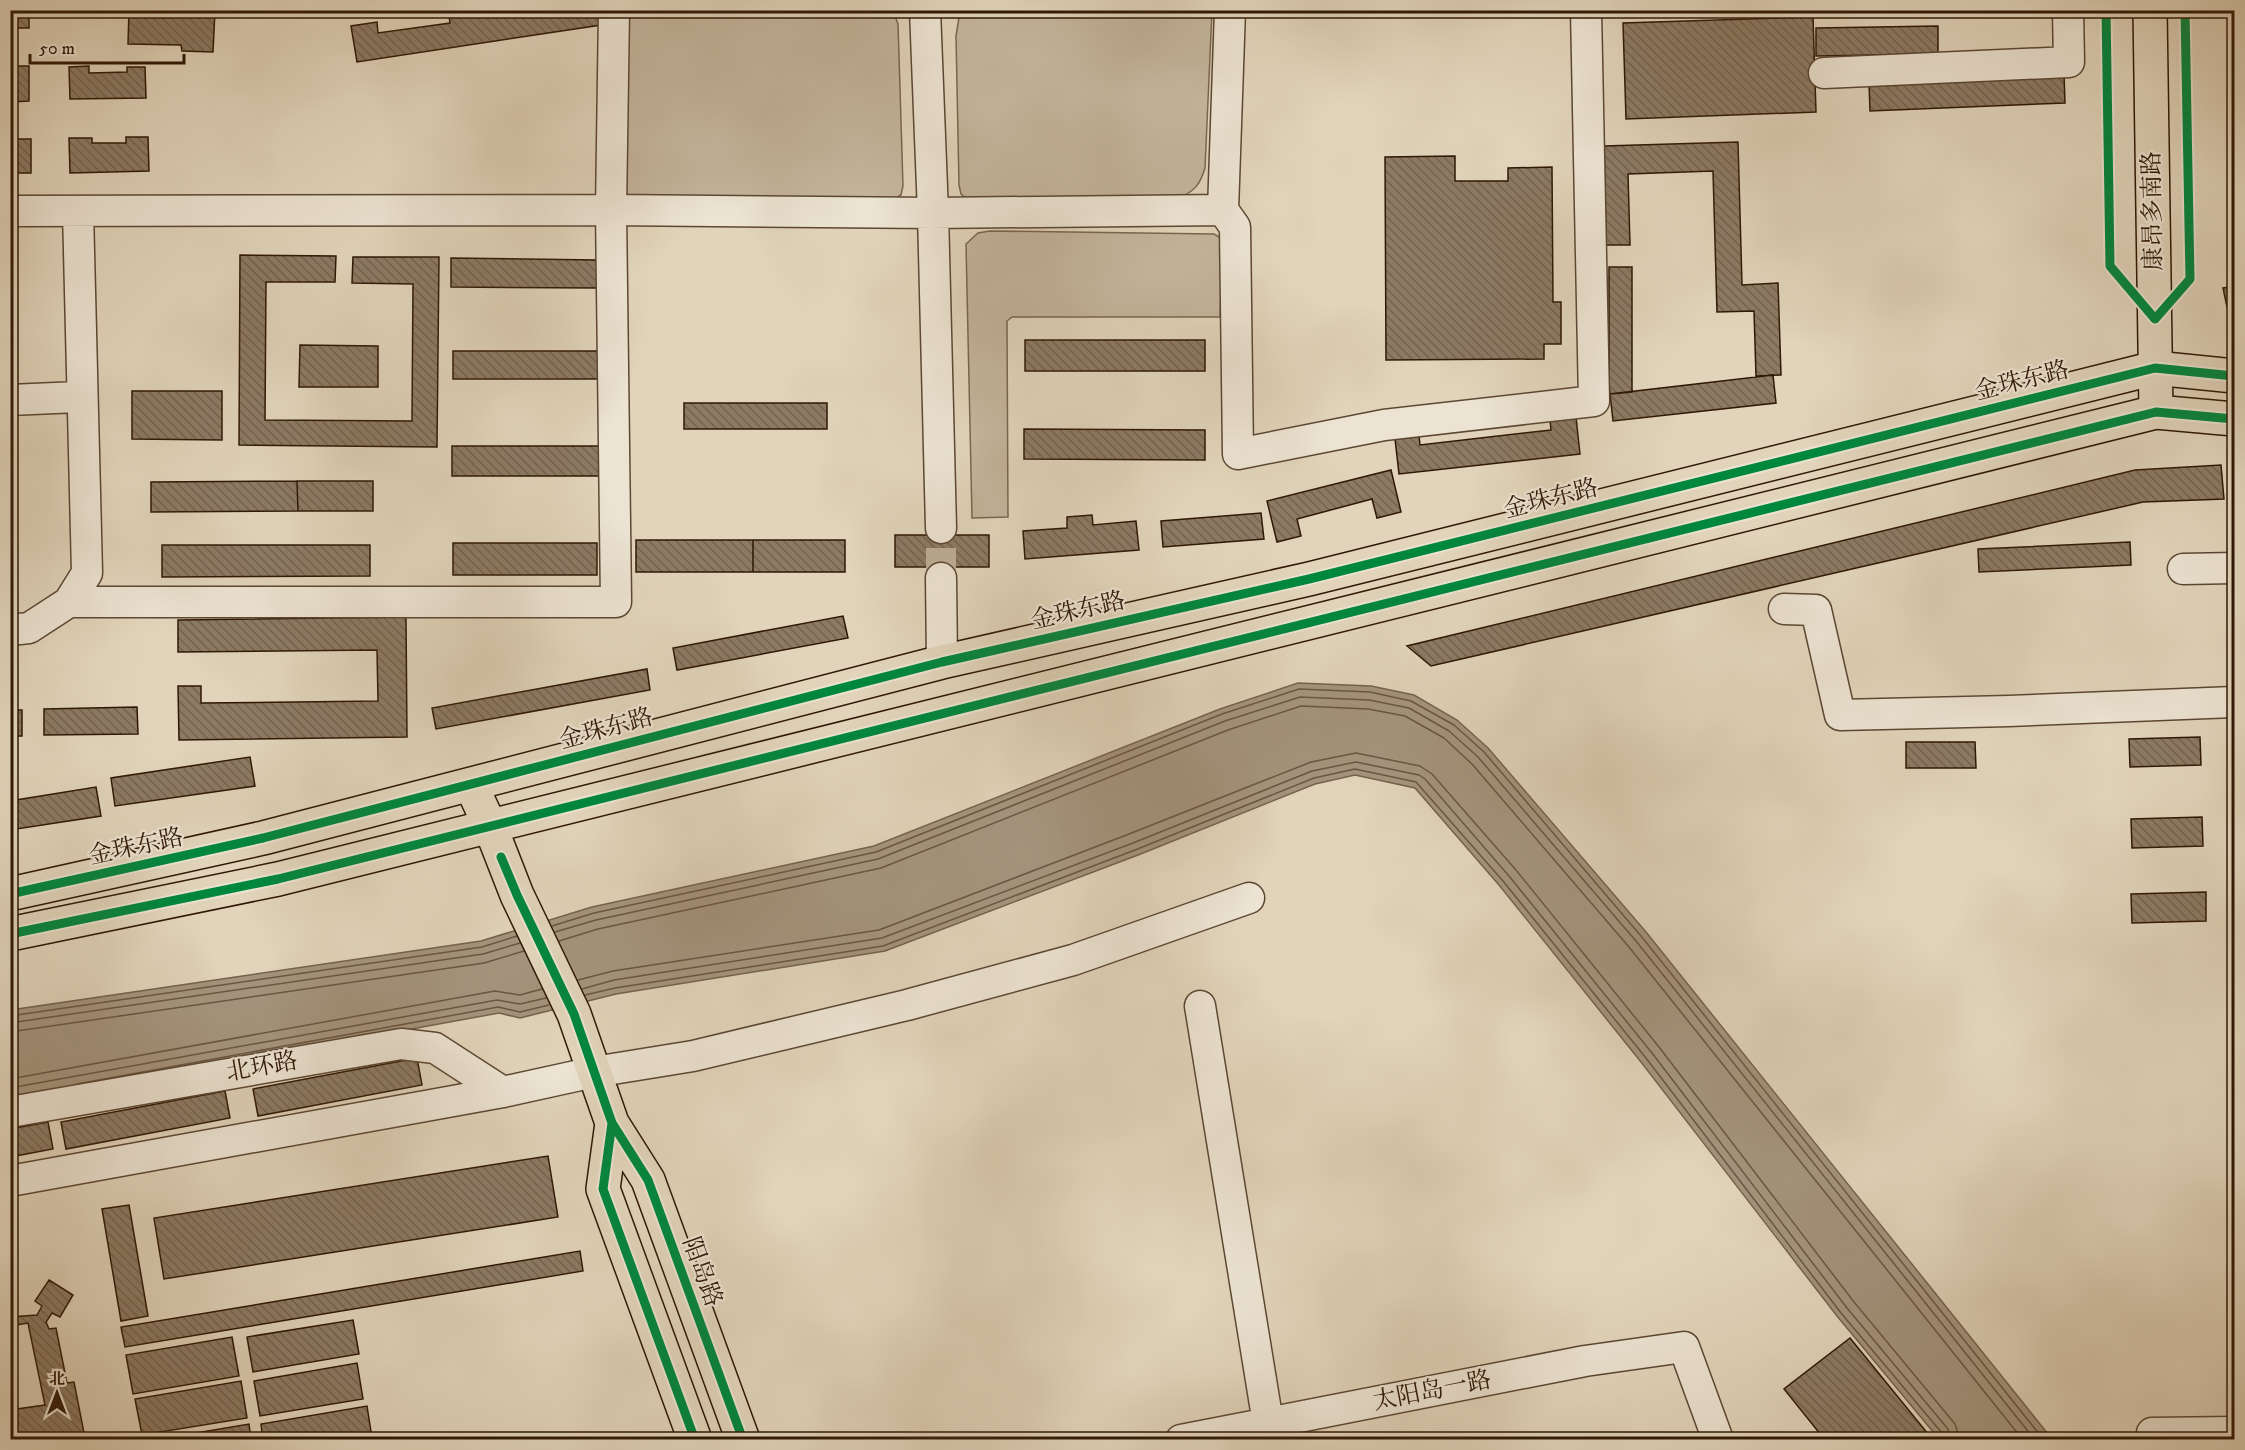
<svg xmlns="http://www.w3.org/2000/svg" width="2245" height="1450" viewBox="0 0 2245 1450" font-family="'IM FELL DW Pica','Noto Serif SC',serif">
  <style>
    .grass { fill: #c3b49b; stroke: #796650; stroke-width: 1.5 }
    .water { fill: #a4947d; stroke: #75624d; stroke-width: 1.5 }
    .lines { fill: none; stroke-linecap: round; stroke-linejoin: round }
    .shore { stroke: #6a5642; stroke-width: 1.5 }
    .building { fill: url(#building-back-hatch); stroke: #2f1806; stroke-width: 1.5 }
    .minor-tunnel { stroke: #bdae96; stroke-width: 30; stroke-dasharray: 30 15; stroke-linecap: butt }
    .minor-casing { stroke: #5c4733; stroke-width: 33 }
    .major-casing { stroke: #2f1806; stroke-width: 36 }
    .highway-casing { stroke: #2f1806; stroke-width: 36 }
    .minor { stroke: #ece3d2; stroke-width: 30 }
    .major { stroke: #e1d4ba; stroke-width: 33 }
    .highway { stroke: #e1d4ba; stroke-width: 33 }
    .cycleway-casing { stroke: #ece3d2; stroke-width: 13 }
    .cycleway { stroke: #00873e; stroke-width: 9 }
    .labels { text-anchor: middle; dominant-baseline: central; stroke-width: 4.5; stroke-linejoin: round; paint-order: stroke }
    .street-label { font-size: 24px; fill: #2f1806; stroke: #ece3d2 }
  </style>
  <defs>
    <pattern id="building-back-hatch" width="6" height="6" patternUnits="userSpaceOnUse" patternTransform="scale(1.5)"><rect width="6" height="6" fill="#8c7a64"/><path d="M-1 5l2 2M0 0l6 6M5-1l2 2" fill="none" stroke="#736350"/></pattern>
  </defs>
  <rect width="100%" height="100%" fill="#e1d4ba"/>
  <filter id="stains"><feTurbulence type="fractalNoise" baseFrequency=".00333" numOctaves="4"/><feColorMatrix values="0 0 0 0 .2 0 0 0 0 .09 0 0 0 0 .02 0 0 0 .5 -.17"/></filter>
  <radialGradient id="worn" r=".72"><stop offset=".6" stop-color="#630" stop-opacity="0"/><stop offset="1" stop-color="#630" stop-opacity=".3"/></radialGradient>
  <!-- grass -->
  <path class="grass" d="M625,11H893L898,24L903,186L901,195L896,198H629L625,189Z
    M960,11H1212L1205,168C1200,185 1194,192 1178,198L967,199L961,194L959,185L956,36Z
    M990,231L1214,234L1223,239L1220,317H1012L1007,321L1008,517L972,518L966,244L978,233Z"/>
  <!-- water -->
  <path class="water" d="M1298,683L1371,686L1414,695L1457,720L1488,748L1646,932L2052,1439H1939L1837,1316L1641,1062L1499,885L1415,788L1355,775L1315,784L1138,855L885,951L616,994L520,1018L499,1013L11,1102V1010L481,941L592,907L874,846L1220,709Z"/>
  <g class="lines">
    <!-- shore -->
    <path class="shore" d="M552,926L594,913L876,852L1222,714L1299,689L1370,692L1411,701L1454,725L1484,752L1641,936L2044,1440
      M555,932L596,920L878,859L1225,721L1300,697L1369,700L1409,708L1449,731L1478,757L1636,941L2035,1440
      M559,941L598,929L881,868L1228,730L1301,706L1368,709L1405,716L1444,738L1472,764L1629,947L2023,1440
      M578,980L613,971L879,930L1129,834L1311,762L1356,753L1420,766L1432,774L1516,870L1659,1047L1854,1302L1955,1424L1960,1440
      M582,989L614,980L882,938L1133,843L1312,771L1356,762L1419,775L1425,779L1509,876L1652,1053L1847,1308L1948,1429L1951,1440
      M585,995L615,988L883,946L1135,850L1314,778L1355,769L1416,782L1503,881L1646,1058L1841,1313L1942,1433L1943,1440
      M10,1016L482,947L517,936
      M10,1023L483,954L520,943
      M10,1032L484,963L524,951
      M10,1079L495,991L520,995L542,989
      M77,1084L498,1007L520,1012L549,1005
      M10,1088L497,1000L520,1004L546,998"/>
  </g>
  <!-- building -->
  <path class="building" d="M10,10H29V28H10Z
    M129,10H215L213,52L182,51L181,45L128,44Z
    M448,10H488L489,17L530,10H599L601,25L357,62L351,26L377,22L378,33L450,23Z
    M1813,17L1816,112L1626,119L1623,23Z
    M1938,26V54L1816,56V28Z
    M2234,49V239H2230L2228,50Z
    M10,66H29V101L10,102Z
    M89,66V73L127,72V67H145L146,98L70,99L69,67Z
    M2064,74L2065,103L1870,111L1869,83Z
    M126,137H148L149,171L70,173L69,138H92V143H126Z
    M10,139H31V173H10Z
    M1738,142L1742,285L1778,283L1781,375L1756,376L1754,311L1717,312L1713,171L1628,174L1630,245H1606L1604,146Z
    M1455,156V181H1508V168L1552,167L1553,302H1561V344H1544V359L1386,360L1385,157Z
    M2230,239H2234V323L2227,307L2223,288L2231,287Z
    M240,255L336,256L335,282H266L265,420L412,421L413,284L352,283L353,257H439L437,447L239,445Z
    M451,258L598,260V288L451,287Z
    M1609,267H1632V392L1610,394L1609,385Z
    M1025,340H1205V371H1025Z
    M300,345L378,346V387H299Z
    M453,351H598V379H453Z
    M1773,375L1776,403L1613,421L1610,394Z
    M132,391H222V440L132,439Z
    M684,403H827V429H684Z
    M1576,417L1580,454L1399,474L1395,439L1419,436L1420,445L1551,430L1550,420Z
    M1024,429L1205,430V460L1024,459Z
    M452,446H599V476H452Z
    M2221,465L2224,499L2143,502L1431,666L1407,646L2135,470Z
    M1391,470L1401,512L1377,518L1372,499L1297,519L1301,536L1277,542L1267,501Z
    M297,481L298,511L151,512V482Z
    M297,481H373V511H298Z
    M1261,513L1264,539L1163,547L1161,521Z
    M1092,515L1093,525L1136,521L1139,550L1025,559L1023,531L1067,528V517Z
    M895,535H989V567H895Z
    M636,540H753V572H636Z
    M753,540H845V572H753Z
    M2130,542L2131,565L1979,572L1978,549Z
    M453,543H597V575H453Z
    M162,545H370V576L162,577Z
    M843,616L848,638L677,670L673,648Z
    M406,617L407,737L179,740L178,686H201V703L378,701L377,650L178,652V620Z
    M647,669L650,690L436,729L432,708Z
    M137,707L138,734L44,735V709Z
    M10,710H22V736H10Z
    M2200,737L2201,765L2130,767L2129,739Z
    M1906,742H1975L1976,768H1906Z
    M250,757L255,786L115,806L111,778Z
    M96,787L101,816L10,830V801Z
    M2202,817L2203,846L2132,848L2131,819Z
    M2206,892V921L2132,923L2131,894Z
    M417,1058L422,1085L258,1116L253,1089Z
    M225,1091L230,1118L66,1149L61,1122Z
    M48,1122L53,1149L10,1157V1129Z
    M548,1156L558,1217L164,1279L154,1218Z
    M129,1205L148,1316L121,1321L102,1209Z
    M580,1251L583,1271L125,1347L121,1327Z
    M49,1280L73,1295L60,1317L52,1313L46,1322L49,1329L56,1328L67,1383L74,1382L85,1438L10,1440V1410L45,1405L28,1323L10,1326V1317L37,1315L42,1306L35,1301Z
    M353,1320L359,1354L253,1372L247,1337Z
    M232,1337L239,1376L133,1394L126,1355Z
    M1850,1338L1933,1440H1825L1784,1389Z
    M357,1363L363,1399L260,1416L254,1381Z
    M241,1381L247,1418L142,1435L135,1399Z
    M367,1406L372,1438L263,1440L261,1424Z
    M249,1424L251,1440H154Z
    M1429,1434L1431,1440H1399Z"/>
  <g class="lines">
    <!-- minor-tunnel -->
    <path class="minor-tunnel" d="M941,578V528"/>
    <!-- minor casing -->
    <g class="minor-casing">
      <path id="minor" d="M925,10L933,213L941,528
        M1824,73L2069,62L2068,10
        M1223,210L1235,227L1238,454L1384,425L1594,401L1586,10
        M10,211L611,210L933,213L1223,210L1230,10
        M78,211L87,573L69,602H616L611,210L614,10
        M10,400L78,397
        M2183,569L2234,568
        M941,578L942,662
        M1784,609L1816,610L1840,715L2009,711L2234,702
        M10,630L29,628L69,602
        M1200,1006L1268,1423
        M10,1112L401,1044L435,1048L503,1092
        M10,1181L503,1092L594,1072L693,1056L907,1005L1073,960L1249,898
        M2152,1433L2234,1432
        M1181,1440L1585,1361L1684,1347L1718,1440"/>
    </g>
    <!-- major casing -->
    <g class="major-casing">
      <path id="major" d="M2150,10L2156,412
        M471,785L490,826L517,895L574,1014L612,1123L648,1180L743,1440
        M612,1123L603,1189L695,1440"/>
    </g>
    <!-- highway casing -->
    <g class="highway-casing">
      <path id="highway" d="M10,894L263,838L942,662L1309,579L2155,368L2234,376
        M10,934L278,879L2156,412L2234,419"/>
    </g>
    <!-- minor -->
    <use href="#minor" class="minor"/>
    <!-- major -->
    <use href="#major" class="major"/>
    <!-- highway -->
    <use href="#highway" class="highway"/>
    <!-- cycleway casing -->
    <g class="cycleway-casing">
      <path id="cycleway" d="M2106,10L2110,266L2155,319L2190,279L2185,10
        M501,857L517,895L574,1014L612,1123L648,1180L743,1440
        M10,894L263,838L942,662L1309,579L2155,368L2234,376
        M10,934L278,879L2156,412L2234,419
        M612,1123L603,1189L695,1440"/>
    </g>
    <!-- cycleway -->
    <use href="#cycleway" class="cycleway"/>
  </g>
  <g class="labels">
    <!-- street labels -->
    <g class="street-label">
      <text transform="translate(2153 211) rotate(-91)">康昂多南路</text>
      <text transform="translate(2022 381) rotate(-14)">金珠东路</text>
      <text transform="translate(1551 499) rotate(-14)">金珠东路</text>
      <text transform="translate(1078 611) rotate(-13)">金珠东路</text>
      <text transform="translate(606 729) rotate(-15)">金珠东路</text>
      <text transform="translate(136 847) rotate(-12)">金珠东路</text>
      <text transform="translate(262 1067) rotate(-10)">北环路</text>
      <text transform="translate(702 1272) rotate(70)">阳岛路</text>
      <text transform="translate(1432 1391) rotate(-11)">太阳岛一路</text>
    </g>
  </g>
  <!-- margin -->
  <rect width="2245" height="1450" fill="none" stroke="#e1d4ba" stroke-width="36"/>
  <rect x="12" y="12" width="2221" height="1426" fill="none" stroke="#2f1806" stroke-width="3"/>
  <rect x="18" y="18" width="2209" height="1414" fill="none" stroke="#2f1806" stroke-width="1.5"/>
  <!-- north arrow -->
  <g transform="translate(57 1393)" stroke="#ece3d2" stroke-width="4.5" paint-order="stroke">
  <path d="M0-4.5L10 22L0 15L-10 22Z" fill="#2f1806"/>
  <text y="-9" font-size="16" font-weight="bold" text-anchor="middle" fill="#2f1806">北</text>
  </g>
  <!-- scale -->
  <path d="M30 54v9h154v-9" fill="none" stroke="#2f1806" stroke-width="3"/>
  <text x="39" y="54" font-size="18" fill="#2f1806" stroke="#ece3d2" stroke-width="4.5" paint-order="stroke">50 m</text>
  <rect width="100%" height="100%" filter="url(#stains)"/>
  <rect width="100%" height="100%" fill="url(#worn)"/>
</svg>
